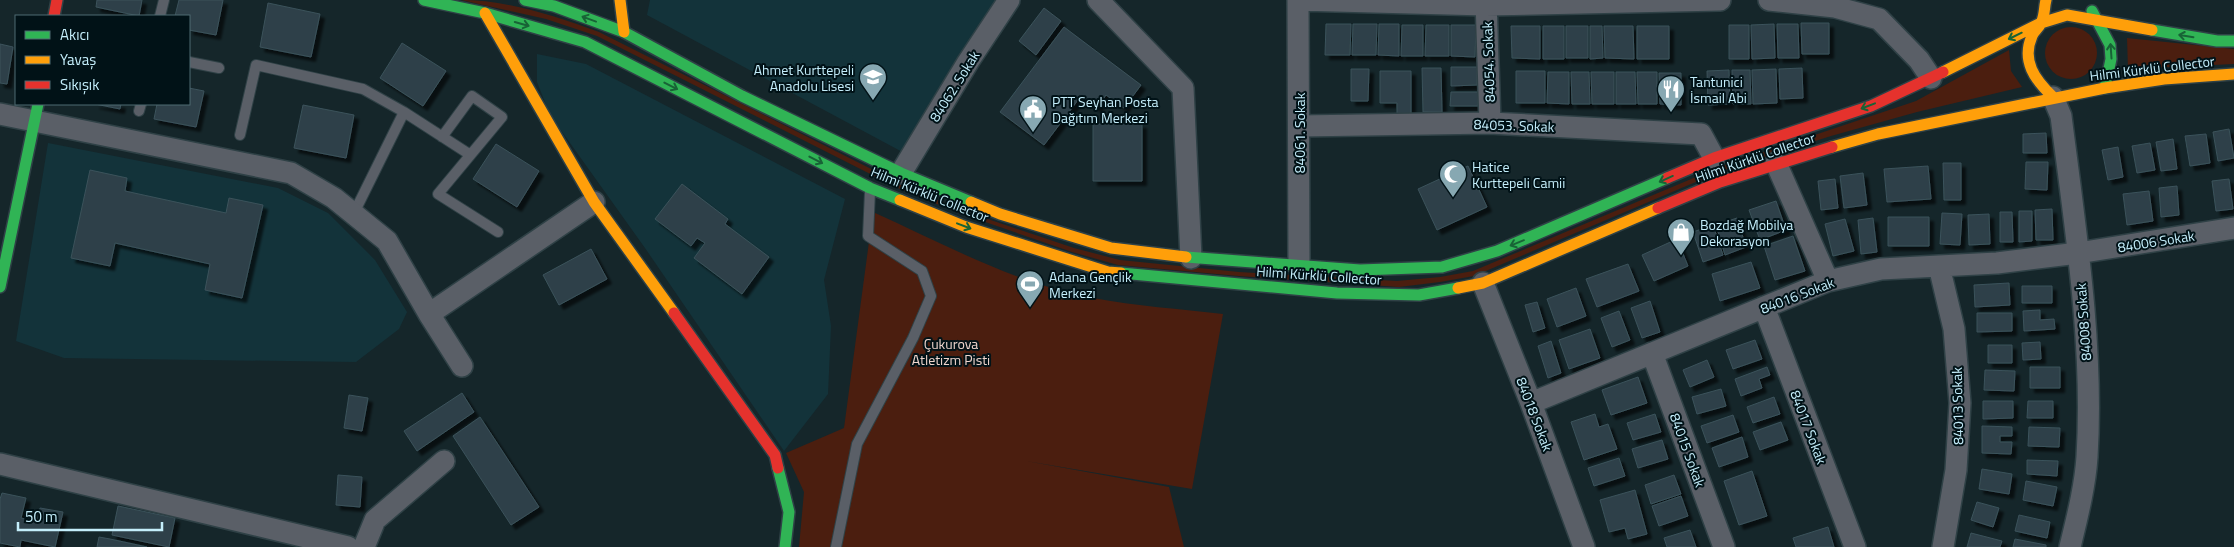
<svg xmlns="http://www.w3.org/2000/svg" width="2234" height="547" viewBox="0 0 2234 547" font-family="'Titillium Web',sans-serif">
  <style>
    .built { fill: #13333a }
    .green { fill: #4b1e0f }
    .building { fill: #2e4148; stroke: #3b525b; filter: url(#shadow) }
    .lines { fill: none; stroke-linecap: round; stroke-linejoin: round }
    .lane-casing { stroke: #2f4146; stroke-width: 12 }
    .street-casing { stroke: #2f4146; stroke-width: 24 }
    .fast-casing { stroke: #2f4146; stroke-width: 14 }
    .slow-casing { stroke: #2f4146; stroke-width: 14 }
    .jam-casing { stroke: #2f4146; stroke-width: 14 }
    .lane { stroke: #5a5f67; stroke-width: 10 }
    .street { stroke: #5a5f67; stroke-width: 21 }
    .fast { stroke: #30b455; stroke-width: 11 }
    .slow { stroke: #ff9f0a; stroke-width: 11 }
    .jam { stroke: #e5322d; stroke-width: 11 }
    .oneway { stroke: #186336 }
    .labels { text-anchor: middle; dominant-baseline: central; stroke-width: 4; stroke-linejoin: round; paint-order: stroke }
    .street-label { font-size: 14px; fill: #c4eefb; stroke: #011217 }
    .poi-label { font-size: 14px; fill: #c4eefb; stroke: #011217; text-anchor: start }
    .park-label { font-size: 14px; fill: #efd5cd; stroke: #011217 }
  </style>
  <defs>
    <filter id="shadow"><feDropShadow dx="4.5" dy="4.5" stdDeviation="1" flood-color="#0009"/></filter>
  </defs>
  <rect width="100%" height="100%" fill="#15262a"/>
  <!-- built -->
  <path class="built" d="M650,0H1002L908,155L647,15Z
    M537,54L586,64L845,199L824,280L831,326L828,394L784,451L645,248L550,115L537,82Z
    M48,143L278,188L328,213L375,260L407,312L399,329L356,362L64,358L16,341Z"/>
  <!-- green -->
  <path class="green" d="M461,0C508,0 555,16 599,32L901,184L961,210L1074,248L1120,260L1239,272L1397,281L1440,277L1473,271L1722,166L1916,101L2009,50L2011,71L2022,87L1917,112L1831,136L1724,170L1474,276L1440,282L1399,287L1238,276L1118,265L1072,252L959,213L898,188L597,36L546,19Z
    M2045 53a26 26 0 1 1 52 0a26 26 0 1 1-52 0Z
    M2127,38L2234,49V64L2128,69Z
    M873,212C944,244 1016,284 1093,298C1136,306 1180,309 1223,314L1192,489L1026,461L1169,487L1184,547H799L804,492L786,453L844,428Z"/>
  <!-- building -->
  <path class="building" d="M97,0H142L139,16L96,7Z
    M179,0H223L216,35L189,30V16H175Z
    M268,3L320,14L311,57L260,47Z
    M1044,8L1061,21L1036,55L1019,41Z
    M1801,23H1829V54H1802Z
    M1326,24H1351L1350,55H1325Z
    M1353,24H1377L1376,55H1352Z
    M1379,24H1399V56L1378,55Z
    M1774,24L1775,58L1752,59L1751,25Z
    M1777,24H1798L1799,58H1778Z
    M1402,25H1423V56H1401Z
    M1426,25H1449V56H1425Z
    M1451,25H1476L1475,57L1451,56Z
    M1729,25H1749V59H1729Z
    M1511,26H1540V59L1512,58Z
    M1543,26H1564V59H1543Z
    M1566,26H1588V58H1566Z
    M1590,26H1602L1603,58L1590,59Z
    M1604,26H1633L1634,59L1605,58Z
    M1637,26H1669V59H1637Z
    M1064,27L1141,85L1124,108L1106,95L1097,108L1081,96L1044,145L1000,112Z
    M402,43L446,71L423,106L380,78Z
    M0,44L13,47L7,84L0,83Z
    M1451,67H1477V85L1451,86Z
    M1422,68H1441L1442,112H1423Z
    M1802,68L1803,98L1780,99L1779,69Z
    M1351,69H1369L1368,101H1351Z
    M1776,69L1777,103L1753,104L1752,70Z
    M1729,70L1730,104L1708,105L1707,71Z
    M1732,70H1750L1751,104H1733Z
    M1380,71H1411V115H1397V103H1380Z
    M1516,71H1545V103H1516Z
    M1548,72H1569V104L1547,103Z
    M1571,72H1589L1590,104H1572Z
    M1591,72H1614V104H1592Z
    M1616,72H1635L1636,104H1616Z
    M1637,72H1657V104H1638Z
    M1659,73H1681V105L1660,104Z
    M189,88L204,91L196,127L154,119L157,104H189Z
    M1451,92H1478V106H1450Z
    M95,104H121L120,109Z
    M303,105L354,115L346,158L294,148Z
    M1093,124H1142V181H1093Z
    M2229,129L2234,158L2218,161L2213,132Z
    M2046,133L2047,153H2023V134Z
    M2206,134L2210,163L2190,166L2185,136Z
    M2173,139L2177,169L2161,171L2156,142Z
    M2150,143L2155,170L2137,173L2132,146Z
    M496,144L539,171L517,207L473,179Z
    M2118,147L2123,177L2108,180L2102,150Z
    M2026,162H2048L2047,190L2025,189Z
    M1943,163H1961V200H1944Z
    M1468,166L1487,207L1437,230L1418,189Z
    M1928,166L1931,199L1887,202L1884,169Z
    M90,170L127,178L125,191L226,213L229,198L263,205L242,298L205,290L210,264L115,243L110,266L71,258Z
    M1863,173L1867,205L1844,208L1840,176Z
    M1835,179L1838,208L1821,210L1818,181Z
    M2229,179L2233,209L2216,211L2212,181Z
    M682,184L728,219L725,224L769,257L742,294L694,258L705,243L697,238L691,246L655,219Z
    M2177,186L2179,215L2161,217L2159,188Z
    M2149,191L2153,221L2127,225L2123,194Z
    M1776,201L1786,230L1760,240L1749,210Z
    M2052,209L2053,240H2036L2035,210Z
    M2019,211H2032V241L2019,242Z
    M2000,212H2012L2013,242H2000Z
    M1942,213L1962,214L1960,245L1940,244Z
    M1989,214L1990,244L1969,245L1968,215Z
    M1888,217H1929V246H1888Z
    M1737,218L1746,247L1725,255L1716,225Z
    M1873,218L1877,252L1861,254L1858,220Z
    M1845,219L1854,251L1833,256L1825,224Z
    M1713,225L1723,255L1703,262L1693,232Z
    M1793,236L1805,271L1775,280L1764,246Z
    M1677,239L1688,266L1654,281L1642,255Z
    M591,249L607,279L559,305L543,275Z
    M1751,262L1760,288L1720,301L1712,274Z
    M1628,264L1639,291L1597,307L1586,279Z
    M2009,283L2010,305L1975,307L1974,285Z
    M2022,286H2052V303H2022Z
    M1576,288L1586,316L1557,327L1547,299Z
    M1650,301L1660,332L1642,338L1631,308Z
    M1537,302L1545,328L1533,332L1525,305Z
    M2040,310V320L2054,319L2055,329L2024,331L2023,311Z
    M1619,311L1630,340L1612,347L1601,318Z
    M1977,313H2012V331L1977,332Z
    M1590,329L1600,358L1569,369L1559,340Z
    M1755,340L1762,359L1733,369L1726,350Z
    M1551,341L1561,373L1548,378L1538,346Z
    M2040,342L2041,359L2023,360L2022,343Z
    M1988,345H2012V363H1988Z
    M1707,360L1714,377L1690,387L1683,370Z
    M1767,367L1770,375L1759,379L1762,388L1741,396L1735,379Z
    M2030,367H2060V388H2030Z
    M1985,370L2015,371L2014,391L1984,390Z
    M1638,377L1647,403L1611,415L1602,390Z
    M1721,389L1726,406L1697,414L1692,397Z
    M462,393L474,412L417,451L404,431Z
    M349,395L368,398L362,431L344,428Z
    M1774,397L1780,414L1753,423L1747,407Z
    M1983,401H2013V418L1983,419Z
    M2028,401H2053V418H2027Z
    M1595,414L1599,427L1608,424L1617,449L1584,460L1571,422Z
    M1655,414L1661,432L1633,440L1627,423Z
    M1733,415L1739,432L1707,443L1701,426Z
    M480,417L539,507L511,525L453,436Z
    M1781,422L1788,440L1760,450L1753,432Z
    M1982,426L2012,427V436H2000V442H2012L2011,454L1982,453Z
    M2029,427L2060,428L2059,447L2028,446Z
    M1742,437L1748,457L1719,467L1712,448Z
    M1662,440L1668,459L1638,468L1632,449Z
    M1619,458L1625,476L1594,486L1588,468Z
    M2027,460L2058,461L2057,476L2027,474Z
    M1982,469L2012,474L2009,494L1979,489Z
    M1752,471L1767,516L1739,525L1724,481Z
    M338,475L362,477L360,507L336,505Z
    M1674,475L1681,494L1651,504L1645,485Z
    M2026,481L2057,487L2053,506L2023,500Z
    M1635,490L1647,534L1628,539L1625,528L1609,532L1600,500Z
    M2,493L26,498L21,518L37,522L40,508L63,512L55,547L21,540L20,547L0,543V499Z
    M1681,496L1688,516L1659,526L1652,506Z
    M1977,502L1999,508L1993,527L1971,520Z
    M118,506L175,518L169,547L112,535Z
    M2019,515L2050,522L2047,538L2015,531Z
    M1828,527L1834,547H1796L1793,538Z
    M1690,530L1696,547H1667L1664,538Z
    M1971,533L2002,541L2000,547H1967Z
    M99,537L110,539L147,547H97Z
    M2015,539L2046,545V547H2013Z"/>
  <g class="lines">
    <!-- lane casing -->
    <g class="lane-casing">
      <path id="lane" d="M160,16L164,0
        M189,62L219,68
        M139,111L141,104
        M240,135L256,65L363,89L404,112L469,154
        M442,137L472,96L502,117L438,194L498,232
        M354,213L404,112
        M836,547L857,444L913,338L931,296L922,271L868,236L870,191"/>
    </g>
    <!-- street casing -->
    <g class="street-casing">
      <path id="street" d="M1098,0L1183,88L1191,258
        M1486,0L1490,123
        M1769,0L1835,7L1879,19L1919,60L1931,78
        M2053,97L2061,116C2075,226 2094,346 2087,457C2085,487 2077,518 2070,547
        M0,114L291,173L334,198L387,241L429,314L462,366
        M1300,126L1490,123L1701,134L1714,158
        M1776,163L1828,281
        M901,173L968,62L1009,0
        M1299,266L1298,0L1486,5L1720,0
        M1939,266L1954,329L1960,403L1956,470L1943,547
        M1483,283L1531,403L1584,547
        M1764,307L1855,547
        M429,314L594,202
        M1652,353L1724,547
        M1531,403L1828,281L1881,269L1997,263L2078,253L2234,228
        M0,464L348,547
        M364,547L375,520L444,461"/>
    </g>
    <!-- fast casing -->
    <g class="fast-casing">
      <path id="fast" d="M424,0L485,13L585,42L870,188L900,200
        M525,0L554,6L624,32L742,96L901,173L971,202
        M2092,11L2110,45L2111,59L2105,88
        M2152,30L2217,41H2234
        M1186,257L1360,270L1442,267L1497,251L1667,178
        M1121,273L1337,293L1419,295L1458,288
        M0,287L38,104
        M778,468L789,512L785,547"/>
    </g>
    <!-- slow casing -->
    <g class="slow-casing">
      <path id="slow" d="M620,0L624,32
        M2046,0C2044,7 2045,16 2041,23C2039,28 2034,31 2032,36C2021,61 2035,80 2053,97
        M485,13L594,202L674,313
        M1943,72L2041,23L2067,15L2152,30
        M1832,147L1878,134L2105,88L2164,79L2234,74
        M900,200L966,227L1108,272L1121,273
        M971,202L1000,214L1111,248L1186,257
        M1458,288L1483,283L1658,208"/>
    </g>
    <!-- jam casing -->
    <g class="jam-casing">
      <path id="jam" d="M54,16L57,0
        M1667,178L1714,158L1871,106L1943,72
        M1658,208L1720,182L1832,147
        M674,313L775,455L778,468"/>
    </g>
    <!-- lane -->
    <use href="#lane" class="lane"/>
    <!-- street -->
    <use href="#street" class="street"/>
    <!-- fast -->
    <use href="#fast" class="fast"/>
    <!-- slow -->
    <use href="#slow" class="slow"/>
    <!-- jam -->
    <use href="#jam" class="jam"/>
  </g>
  <!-- one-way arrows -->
  <defs><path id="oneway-shaft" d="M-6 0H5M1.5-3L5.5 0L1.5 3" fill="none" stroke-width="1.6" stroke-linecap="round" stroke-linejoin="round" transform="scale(1.25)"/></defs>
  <g class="oneway">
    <use href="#oneway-shaft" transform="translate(589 19) rotate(-160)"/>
    <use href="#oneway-shaft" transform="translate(522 24) rotate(16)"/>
    <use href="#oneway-shaft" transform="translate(2015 36) rotate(154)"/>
    <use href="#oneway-shaft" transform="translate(2186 36) rotate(-171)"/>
    <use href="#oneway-shaft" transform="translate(2111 51) rotate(-94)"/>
    <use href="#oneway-shaft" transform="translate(671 86) rotate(27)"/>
    <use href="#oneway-shaft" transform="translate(1868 106) rotate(159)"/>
    <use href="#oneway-shaft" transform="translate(816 160) rotate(27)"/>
    <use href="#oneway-shaft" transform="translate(1666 179) rotate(156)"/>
    <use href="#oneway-shaft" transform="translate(964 226) rotate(21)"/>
    <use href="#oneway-shaft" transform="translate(1517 243) rotate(158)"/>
  </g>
  <!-- icons -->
  <defs>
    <g id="school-pin" transform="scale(1.4375)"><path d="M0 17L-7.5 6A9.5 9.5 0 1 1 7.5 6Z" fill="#87a8b2" stroke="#011217"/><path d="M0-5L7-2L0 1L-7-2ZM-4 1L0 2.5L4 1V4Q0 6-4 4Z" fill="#fff"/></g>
    <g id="restaurant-pin" transform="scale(1.4375)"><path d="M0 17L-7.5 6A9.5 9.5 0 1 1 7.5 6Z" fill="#87a8b2" stroke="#011217"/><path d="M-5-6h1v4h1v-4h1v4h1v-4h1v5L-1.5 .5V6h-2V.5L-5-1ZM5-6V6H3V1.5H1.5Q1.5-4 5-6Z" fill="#fff"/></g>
    <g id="civic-pin" transform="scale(1.4375)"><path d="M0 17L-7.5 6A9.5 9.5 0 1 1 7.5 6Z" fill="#87a8b2" stroke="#011217"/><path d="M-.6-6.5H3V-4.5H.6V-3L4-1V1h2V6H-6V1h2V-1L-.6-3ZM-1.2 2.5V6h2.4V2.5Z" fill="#fff"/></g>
    <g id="mosque-pin" transform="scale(1.4375)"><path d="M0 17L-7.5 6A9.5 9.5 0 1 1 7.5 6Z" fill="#87a8b2" stroke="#011217"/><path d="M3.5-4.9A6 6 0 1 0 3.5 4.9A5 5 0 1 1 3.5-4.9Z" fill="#fff"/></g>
    <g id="shop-pin" transform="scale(1.4375)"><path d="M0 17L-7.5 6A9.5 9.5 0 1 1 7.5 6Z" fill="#87a8b2" stroke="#011217"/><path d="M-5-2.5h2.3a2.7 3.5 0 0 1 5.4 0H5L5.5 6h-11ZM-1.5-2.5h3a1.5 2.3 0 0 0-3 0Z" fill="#fff"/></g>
    <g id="stadium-pin" transform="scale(1.4375)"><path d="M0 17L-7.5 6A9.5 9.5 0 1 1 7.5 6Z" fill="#87a8b2" stroke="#011217"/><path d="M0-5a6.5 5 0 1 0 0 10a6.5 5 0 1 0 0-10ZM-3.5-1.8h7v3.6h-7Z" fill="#fff"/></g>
  </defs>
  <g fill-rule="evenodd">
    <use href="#school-pin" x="873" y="77"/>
    <use href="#restaurant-pin" x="1671" y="89"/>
    <use href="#civic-pin" x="1033" y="109"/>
    <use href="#mosque-pin" x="1453" y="174"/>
    <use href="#shop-pin" x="1681" y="232"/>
    <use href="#stadium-pin" x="1030" y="284"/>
  </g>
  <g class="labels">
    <!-- street labels -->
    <g class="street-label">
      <text transform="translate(1488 62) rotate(-92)">84054. Sokak</text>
      <text transform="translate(2152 68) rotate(-7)">Hilmi Kürklü Collector</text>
      <text transform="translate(954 86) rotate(-58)">84062. Sokak</text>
      <text transform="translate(1514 125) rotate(2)">84053. Sokak</text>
      <text transform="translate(1299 133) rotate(-90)">84061. Sokak</text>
      <text transform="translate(1755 157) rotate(-19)">Hilmi Kürklü Collector</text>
      <text transform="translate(930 194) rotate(22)">Hilmi Kürklü Collector</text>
      <text transform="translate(2156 241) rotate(-9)">84006 Sokak</text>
      <text transform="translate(1319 275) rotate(4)">Hilmi Kürklü Collector</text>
      <text transform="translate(1797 295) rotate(-21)">84016 Sokak</text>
      <text transform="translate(2083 322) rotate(-94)">84008 Sokak</text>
      <text transform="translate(1957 406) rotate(-91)">84013 Sokak</text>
      <text transform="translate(1535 414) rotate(69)">84018 Sokak</text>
      <text transform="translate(1809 427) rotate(69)">84017 Sokak</text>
      <text transform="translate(1688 450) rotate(70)">84015 Sokak</text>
    </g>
    <!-- poi labels -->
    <g class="poi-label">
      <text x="854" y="69" text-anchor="end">Ahmet Kurttepeli<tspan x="854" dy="16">Anadolu Lisesi</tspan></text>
      <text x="1690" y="81">Tantunici<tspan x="1690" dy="16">İsmail Abi</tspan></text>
      <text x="1052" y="101">PTT Seyhan Posta<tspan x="1052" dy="16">Dağıtım Merkezi</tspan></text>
      <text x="1472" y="166">Hatice<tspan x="1472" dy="16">Kurttepeli Camii</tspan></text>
      <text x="1700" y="224">Bozdağ Mobilya<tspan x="1700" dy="16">Dekorasyon</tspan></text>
      <text x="1049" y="276">Adana Gençlik<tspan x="1049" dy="16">Merkezi</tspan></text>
    </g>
    <!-- park labels -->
    <g class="park-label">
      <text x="951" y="343">Çukurova<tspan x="951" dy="16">Atletizm Pisti</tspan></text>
    </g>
  </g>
  <!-- legend -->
  <rect x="15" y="15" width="175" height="90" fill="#011217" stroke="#4f6a72"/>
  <rect x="25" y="31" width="25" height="8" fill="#30b455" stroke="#4f6a72"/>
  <text x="60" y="40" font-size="15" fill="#c4eefb">Akıcı</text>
  <rect x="25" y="56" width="25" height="8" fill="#ff9f0a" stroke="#4f6a72"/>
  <text x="60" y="65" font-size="15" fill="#c4eefb">Yavaş</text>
  <rect x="25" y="81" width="25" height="8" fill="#e5322d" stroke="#4f6a72"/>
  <text x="60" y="90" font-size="15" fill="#c4eefb">Sıkışık</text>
  <!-- scale -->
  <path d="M18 522v8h144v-8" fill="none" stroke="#c4eefb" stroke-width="2.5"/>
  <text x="25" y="522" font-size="15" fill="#c4eefb" stroke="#011217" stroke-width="4" paint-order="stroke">50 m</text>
</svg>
